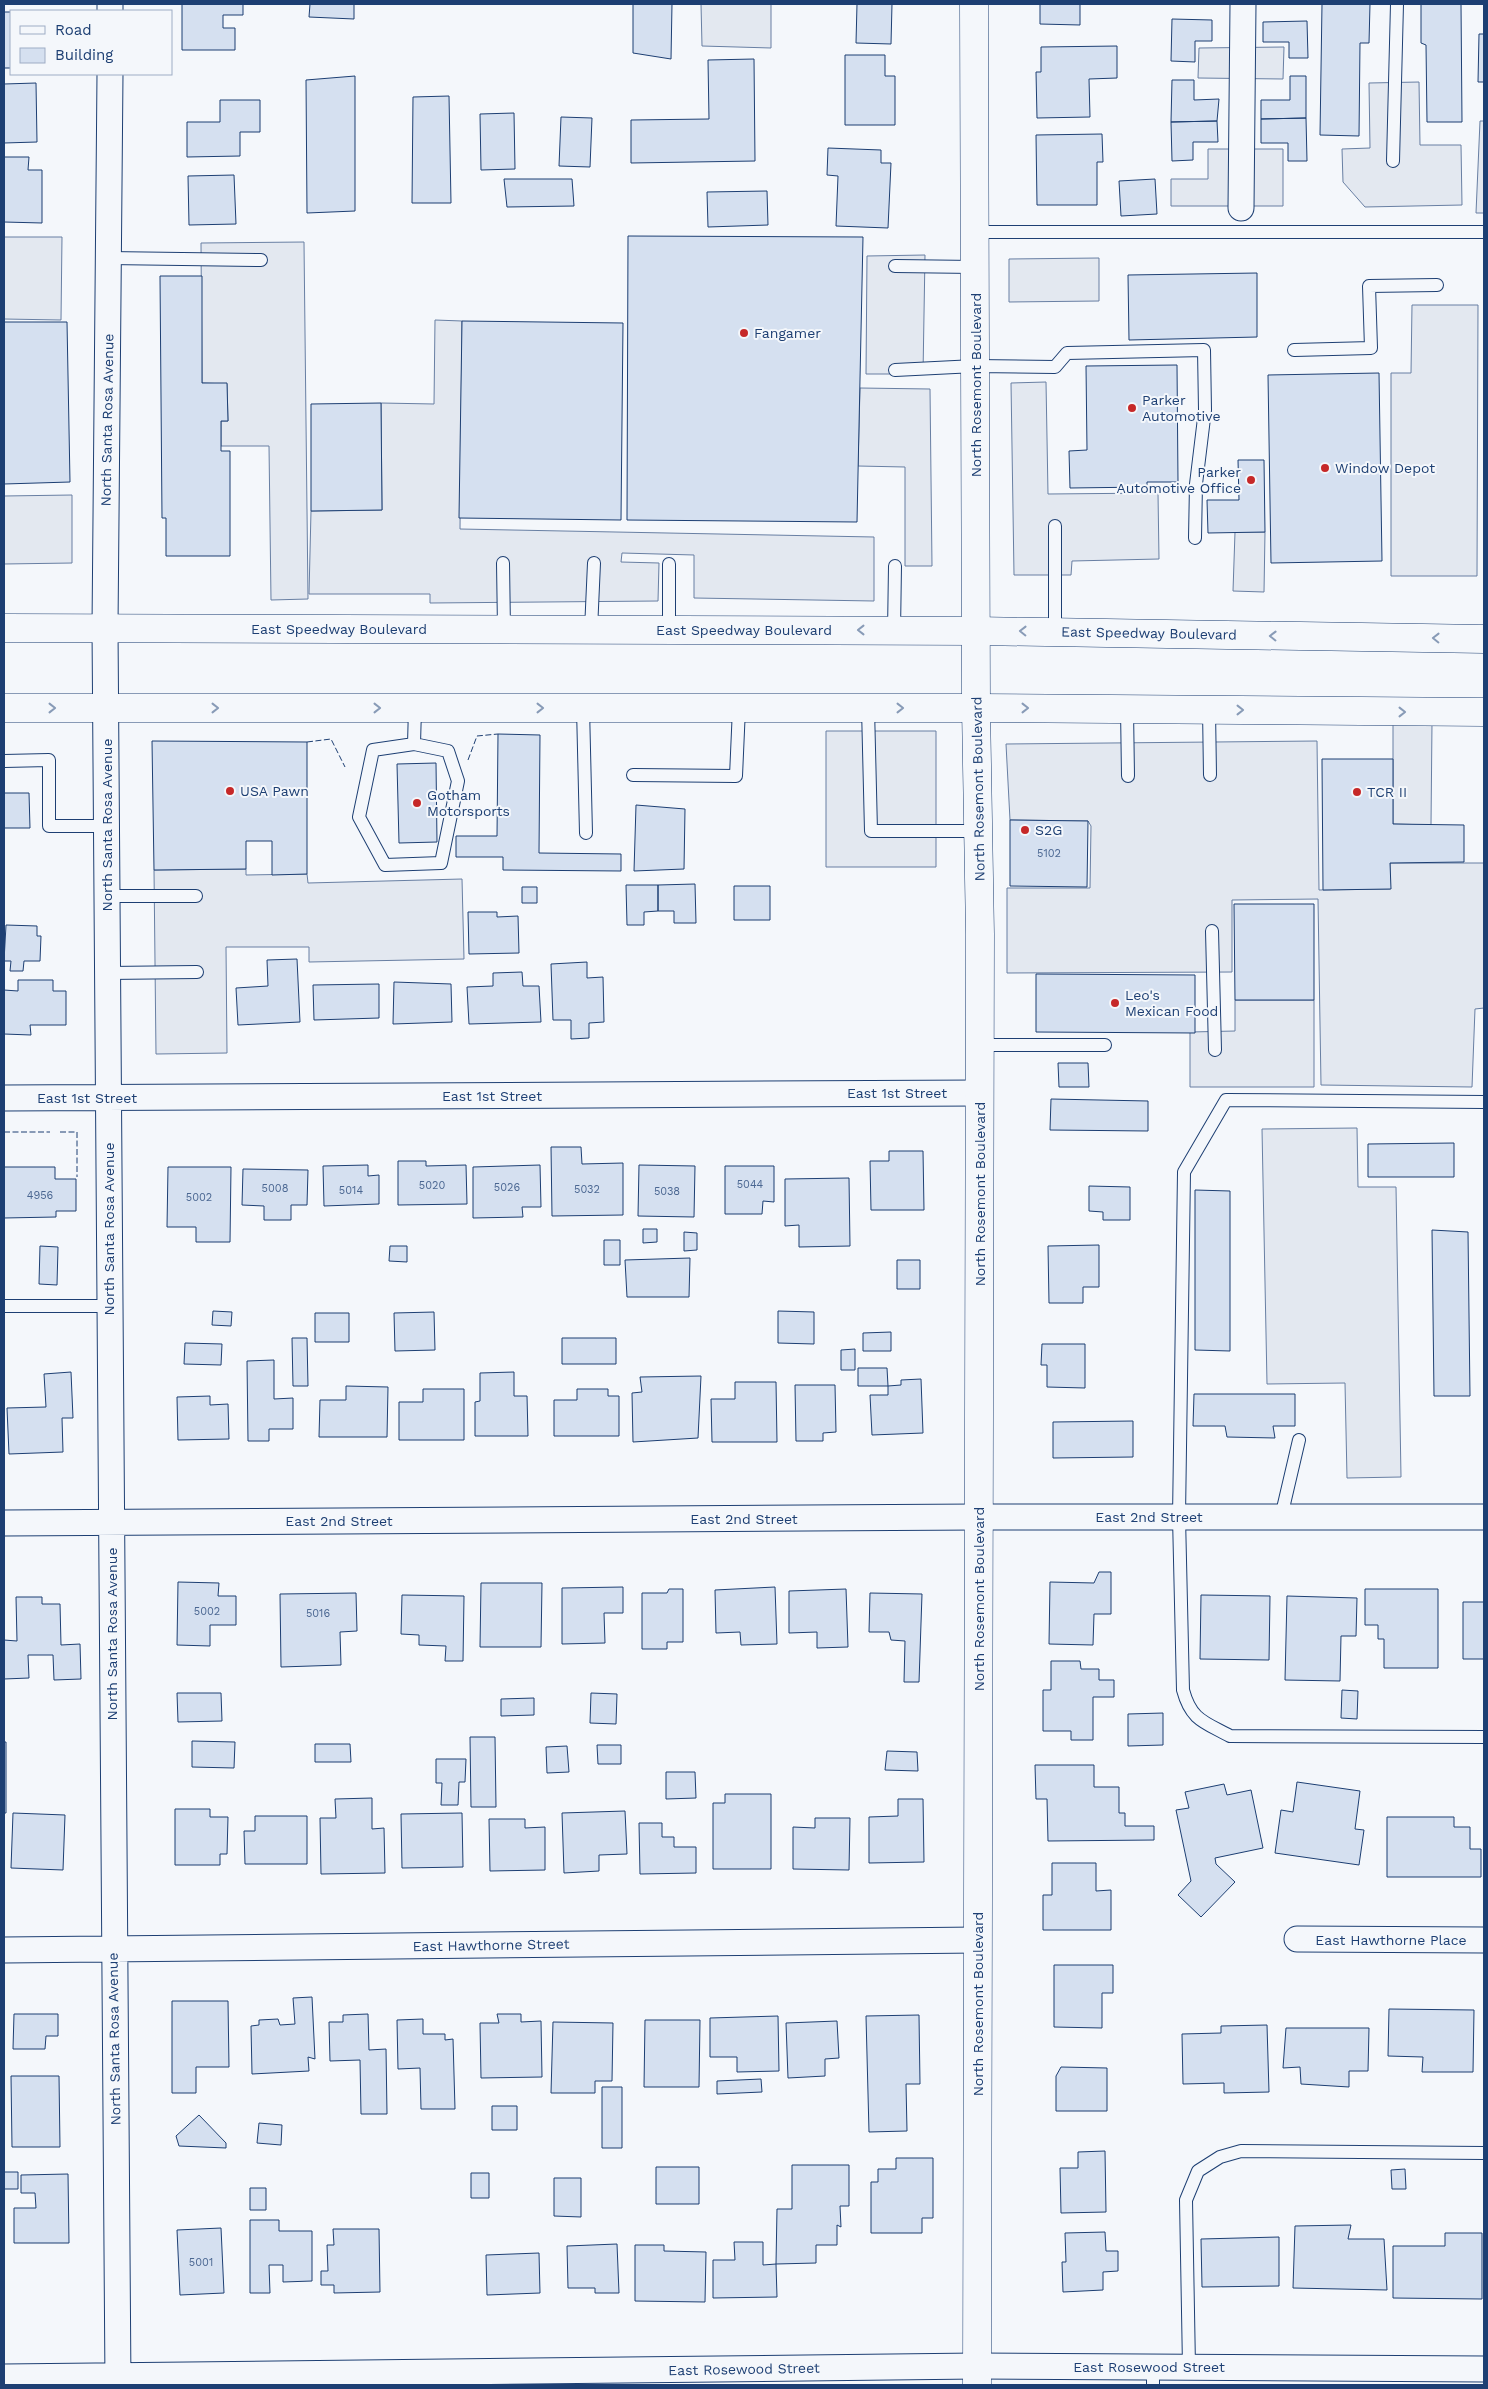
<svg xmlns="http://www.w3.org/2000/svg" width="1488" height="2389" viewBox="0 0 1488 2389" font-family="'Work Sans',sans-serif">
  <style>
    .parking { fill: #e3e8f0; stroke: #687fa3 }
    .building { fill: #d5e0f0; stroke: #1d3f73 }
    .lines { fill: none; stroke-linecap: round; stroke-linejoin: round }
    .service-casing { stroke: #1d3f73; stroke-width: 14 }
    .minor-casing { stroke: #1d3f73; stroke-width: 27 }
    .tertiary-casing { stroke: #1d3f73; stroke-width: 29 }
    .primary-casing { stroke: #1d3f73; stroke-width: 29 }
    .service { stroke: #f4f7fb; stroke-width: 12 }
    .minor { stroke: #f4f7fb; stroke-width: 25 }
    .tertiary { stroke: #f4f7fb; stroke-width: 28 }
    .primary { stroke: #f4f7fb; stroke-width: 28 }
    .fence { stroke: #1d3f73; stroke-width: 1; stroke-dasharray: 6 2.5; stroke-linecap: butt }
    .oneway { stroke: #889bb7 }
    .poi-dot { fill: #c62828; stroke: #f4f7fb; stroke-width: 2 }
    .labels { text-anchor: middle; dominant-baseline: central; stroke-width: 4; stroke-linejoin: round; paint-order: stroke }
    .number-label { font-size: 11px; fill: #4b6792 }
    .poi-label { font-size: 14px; fill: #1d3f73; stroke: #f4f7fb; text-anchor: start }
    .street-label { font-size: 14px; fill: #1d3f73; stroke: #f4f7fb }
  </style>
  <rect width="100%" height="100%" fill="#f4f7fb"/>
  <!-- parking -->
  <path class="parking" d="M701,4H771V48L702,46Z
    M1284,47L1283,79L1198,78L1199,48Z
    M1419,82L1420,145H1461L1462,205L1365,207L1343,182L1342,149L1370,148L1369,83Z
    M1480,121H1484V213H1476Z
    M1208,149H1283V206H1171V179H1208Z
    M4,237H62L61,320L4,319Z
    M304,242L308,599L271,600L269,446H221V421H228L227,384L202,383L201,243Z
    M925,255L923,374H866L867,256Z
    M1099,258V301L1009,302V259Z
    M1412,305H1478L1477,576H1391V373H1411Z
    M435,320L462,321L460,529L874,537V601L694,598V555L622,553L621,562L659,563L658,601L430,603V594H309L311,511L382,510L381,403L434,404Z
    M1046,382L1048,494L1158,493L1159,559L1072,561L1071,575H1014L1011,383Z
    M860,388L930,389L932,566H905V467L858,466Z
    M72,495V563L4,564V496Z
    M1235,532H1265L1264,592L1233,591Z
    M1393,723H1432L1431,825L1393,824Z
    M826,731H936V867H826Z
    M1317,741L1319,890L1390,889V863H1484V1008L1475,1009L1472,1087L1321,1085L1318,899L1232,900V972L1007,973V888H1090L1091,826L1088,821L1010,820L1006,744Z
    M246,869V875L307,874L308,883L462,879L464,959L309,962V947H226L227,1053L156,1054L154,870Z
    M1235,1000H1314V1087H1190V1032L1235,1031Z
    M1357,1128L1358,1187H1396L1401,1477L1347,1478L1345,1383L1267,1384L1262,1129Z"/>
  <!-- building -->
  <path class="building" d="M182,4H243V15H223V28H235V50H182Z
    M310,4H354V19L309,17Z
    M633,4H672L671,59L633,53Z
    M857,4H892L891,44L856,43Z
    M1040,4H1080V25L1040,24Z
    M1322,4H1370L1369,43H1360L1359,136L1320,135Z
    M1421,4H1461L1462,122H1427L1426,45L1421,43Z
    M4,12H11V68H4Z
    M1172,19L1212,20V41H1195V62L1171,61Z
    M1307,21L1308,58H1289V42H1263V22Z
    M1479,34H1484V82H1478Z
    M1117,46V78L1089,79L1090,117L1037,118L1036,72H1041V47Z
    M845,55H885V76H895V125H845Z
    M754,59L755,161L631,163V120L709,119L708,60Z
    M355,76V211L307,213L306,80Z
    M1290,76H1306V118L1261,119V100H1290Z
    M1172,80H1194V100L1219,99L1217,121L1171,122Z
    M36,83L37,142L4,143V84Z
    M449,96L451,203H412L413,97Z
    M220,100H260V132H240V156L187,157V122H220Z
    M514,113L515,169L481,170L480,114Z
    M561,117L592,118L590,167L559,166Z
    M1306,118L1307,161H1288V143H1261V119Z
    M1217,121L1218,142H1193V160L1172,161L1171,122Z
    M1102,134L1103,162H1097V205H1037L1036,135Z
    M828,148L881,150V163H891L888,228L836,226L838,176L827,175Z
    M4,157H29L28,170H42V223L4,222Z
    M234,175L236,224L189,225L188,176Z
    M504,179H572L574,206L507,207Z
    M1155,179L1157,214L1121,216L1119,181Z
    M767,191L768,225L708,227L707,192Z
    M628,236L863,237L857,522L627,520Z
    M1257,273V337L1129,340L1128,275Z
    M160,276H202V383H227L228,421H221V451H230V556H166V518H162Z
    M462,321L623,323L621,520L459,518Z
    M4,322H67L70,482L4,484Z
    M1177,365L1178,482H1147V487L1070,488L1069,451L1087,450L1086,366Z
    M1379,373L1382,561L1271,563L1268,375Z
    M381,403L382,510L311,511V404Z
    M1238,460H1264L1265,532L1208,533L1207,500H1239Z
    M498,734L540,735L539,853L621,854V871L503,870V857H456V836H497Z
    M152,741L307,742V874L272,875V841H246V869L154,870Z
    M1322,759H1393V824L1464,825V862L1390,863L1391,889L1323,890Z
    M436,763L437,842L399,843L397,764Z
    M4,793H29L30,828H4Z
    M636,805L685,809L684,869L634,871Z
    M1010,820L1088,821L1087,887L1010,886Z
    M695,884L696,923H674V911H658V885Z
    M626,885H658V911L644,912V925H627Z
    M734,886H770V920H734Z
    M522,887H537V903H522Z
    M1234,904H1314V1000H1235Z
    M468,912H497V917L518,916L519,953L469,954Z
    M6,925L37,926V936H41L40,961H24L23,971H10L11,961H4Z
    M297,959L300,1022L238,1025L236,988L268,986L267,960Z
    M587,962V978L603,977L604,1022L589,1023V1038L571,1039V1020H553L551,964Z
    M522,972L523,986H539L541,1022L469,1024L467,987L493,986V973Z
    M1036,974L1195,975V1033L1036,1032Z
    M18,980H53V991H66V1025H30L31,1035L4,1034V990L18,991Z
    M394,982L451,984L452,1022L393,1024Z
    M379,984V1018L314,1020L313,985Z
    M1058,1063H1088L1089,1087H1059Z
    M1051,1099L1148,1101V1131L1050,1130Z
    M1454,1143V1177H1368V1144Z
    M551,1147H581L582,1164L623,1163V1215L552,1216Z
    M889,1151H923L924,1210H871L870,1161H889Z
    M398,1161H426V1166L466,1165L467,1204L398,1205Z
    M368,1165V1176L379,1175V1204L324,1206L323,1166Z
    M540,1165L541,1207H522L523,1217L473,1218V1167Z
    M639,1165L695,1166L694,1217L638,1216Z
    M725,1166H774V1202L763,1201L762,1214H725Z
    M4,1167H55V1179H76V1211H56V1217L4,1218Z
    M168,1167H231L230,1242H196V1227H167Z
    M243,1169L308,1170L307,1205H291V1220H264V1206L242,1205Z
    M849,1178L850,1246L799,1247V1225L785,1226V1179Z
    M1089,1186L1130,1187V1220H1103V1212L1089,1211Z
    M1195,1190L1230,1191V1351L1195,1350Z
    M643,1229H657V1242L643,1243Z
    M1432,1230L1468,1232L1470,1396H1434Z
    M684,1232L697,1233V1250L684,1251Z
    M604,1240H620V1265H604Z
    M1099,1245V1287H1083V1303H1049L1048,1246Z
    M40,1246L58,1247L57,1285L39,1284Z
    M390,1246H407V1262L389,1261Z
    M690,1258L689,1297H627L625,1260Z
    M897,1260H920V1289H897Z
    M213,1311L232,1312L231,1326L212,1325Z
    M778,1311L814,1312V1344L778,1343Z
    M434,1312L435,1350L395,1351L394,1313Z
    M315,1313H349V1342H315Z
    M891,1332V1351H863V1333Z
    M292,1338H307L308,1386H293Z
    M562,1338H616V1364H562Z
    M185,1343L222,1344L221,1365L184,1364Z
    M1042,1344H1085V1388L1047,1387V1365H1041Z
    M855,1349V1370H841V1350Z
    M274,1360V1399L293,1398V1429H269V1441H248L247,1361Z
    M858,1368H887L888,1386H858Z
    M71,1372L73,1418H62L63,1452L9,1454L7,1408L46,1407L44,1374Z
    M514,1372V1396H527L528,1436H475V1402L480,1401V1373Z
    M701,1376L698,1438L633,1442L632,1393L642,1392L640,1377Z
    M921,1379L923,1433L872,1435L870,1395H888V1386L901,1385V1380Z
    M735,1382H776L777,1442H712L711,1399H735Z
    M795,1385H835L836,1432L823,1433V1441H796Z
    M346,1386L388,1387L387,1437H319L320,1400H346Z
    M423,1389H464V1440H399V1402H423Z
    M577,1389H608V1396H619V1436H554V1400H577Z
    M1194,1394H1295V1426H1273L1275,1438L1227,1437L1225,1426H1193Z
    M210,1396V1405L228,1404L229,1439L178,1440L177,1397Z
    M1133,1421V1457L1053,1458V1422Z
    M1099,1572H1111V1614H1094L1093,1645L1049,1644L1050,1582L1094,1583Z
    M178,1582L219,1583L218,1596H236V1625H210V1646L177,1645Z
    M481,1583H542L541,1647H480Z
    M623,1587V1613H604L605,1643L562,1644V1588Z
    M775,1587L777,1644L741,1645L740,1632L716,1633L715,1590Z
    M669,1589H683V1642H667V1649H642V1593H667Z
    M846,1589L848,1647L817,1648V1632L789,1633V1591Z
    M1365,1589H1438V1668H1384V1639H1378V1625H1365Z
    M356,1593L357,1631L340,1632L341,1665L281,1667L280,1594Z
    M870,1593L922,1594L919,1682H904L905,1641L891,1640L889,1632H869Z
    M402,1595L464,1596L463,1661H445L446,1646L419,1645V1635L401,1634Z
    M1201,1595L1270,1596L1269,1660L1200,1659Z
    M1287,1596L1357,1598L1356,1636H1341L1340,1681L1285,1680Z
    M16,1597H42V1604H60L61,1645L80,1644L81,1679L54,1680L53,1655H28L29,1678L4,1679V1640L17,1641Z
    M1463,1602H1484V1659H1463Z
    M1051,1661H1080L1081,1669H1099V1680H1114V1697H1093V1740H1071V1731H1043V1690H1051Z
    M1342,1690L1358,1691L1357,1719L1341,1718Z
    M177,1693H221L222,1721L178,1722Z
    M591,1693L617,1694L616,1724L590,1723Z
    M534,1698V1715L501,1716V1699Z
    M1163,1713V1745L1128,1746V1714Z
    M470,1737H495L496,1807H471Z
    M192,1741L235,1742L234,1768L192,1767Z
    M4,1742H6V1813H4Z
    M315,1744H350L351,1762H315Z
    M597,1745H621V1764H598Z
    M567,1746L569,1772L547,1773L546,1747Z
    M887,1751L917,1752L918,1771L885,1770Z
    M436,1759H466L465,1782H459L458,1805H441L442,1783H436Z
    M1035,1765H1094V1787H1119V1813H1125V1826H1154V1840L1048,1841L1047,1799H1036Z
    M666,1772H695L696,1798L666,1799Z
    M1297,1782L1360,1791L1355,1829L1364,1830L1359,1865L1275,1853L1281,1810L1293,1812Z
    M1224,1784L1227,1795L1251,1790L1263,1848L1215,1858L1216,1864L1235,1882L1201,1917L1178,1895L1191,1881L1176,1810L1189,1808L1185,1792Z
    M725,1794H771V1869H713V1803H725Z
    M372,1798V1829L384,1828L385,1873L321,1874L320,1818H336L335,1799Z
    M898,1799H923L924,1862L869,1863V1817L898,1816Z
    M175,1809H210V1817H228L227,1854H220V1865H175Z
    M625,1811L627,1854L599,1855V1871L564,1873L562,1813Z
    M13,1813L65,1815L63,1870L11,1868Z
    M462,1813L463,1867L402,1868L401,1814Z
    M255,1816H307V1864H245L244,1831H255Z
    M1387,1817H1454V1827H1470V1849H1481V1877H1387Z
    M815,1818H850L849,1870L793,1869V1827L815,1828Z
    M489,1819H525V1828L545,1827V1870L490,1871Z
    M639,1823H662V1837H674V1847H696V1873L640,1874Z
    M1052,1863H1096V1891L1111,1890V1930H1043V1895H1052Z
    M1054,1965H1113V1993H1102V2028L1054,2027Z
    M312,1997L315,2059L308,2057L309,2071L252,2074L251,2026L259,2025V2020L278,2019L280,2025L295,2024L293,1998Z
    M172,2001H228L229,2067H196V2093H172Z
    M1389,2009L1474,2010L1473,2072H1422L1423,2057L1388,2056Z
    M14,2014H58V2036H46L45,2049H13Z
    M368,2014L369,2050L386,2049L387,2114H361L360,2060L330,2061L329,2022H343V2015Z
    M497,2014H521V2022L541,2021L542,2077L481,2078L480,2023H499Z
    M919,2015L920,2084H906L907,2131L869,2132L866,2016Z
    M778,2016L779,2071L737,2072V2057H710V2018Z
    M423,2019V2034H445V2040L453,2039L455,2109H421L420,2068L398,2069L397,2020Z
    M645,2020H700L699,2087H644Z
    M837,2021L839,2058L825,2059V2076L788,2078L786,2023Z
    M553,2022L613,2023L612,2081H595V2093H551Z
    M1267,2025L1269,2092L1224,2093V2083L1183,2084L1182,2034L1221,2033V2026Z
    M1286,2028H1369L1368,2071H1349V2087L1301,2084L1300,2067L1283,2068Z
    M1061,2067L1107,2068V2111H1056V2076Z
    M11,2076H59L60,2147H12Z
    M761,2079L762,2092L717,2094V2081Z
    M602,2087H622V2148H602Z
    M492,2106H517V2130H492Z
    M199,2115L226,2143V2148L179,2146L176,2136Z
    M259,2123L282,2125L281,2145L257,2143Z
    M1105,2151L1106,2212L1061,2213L1060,2168H1078V2152Z
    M896,2158H933V2218H922V2233H871V2182H878V2169H896Z
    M792,2165H849V2206H840L841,2227L837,2225V2245H816V2263L776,2264L777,2209H792Z
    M656,2167H699V2204H656Z
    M1405,2169L1406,2189H1392L1391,2170Z
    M4,2172H18V2189H4Z
    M471,2173H489V2198H471Z
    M68,2174L69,2243H14V2208H36L35,2193H21V2175Z
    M554,2178H581V2217L554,2216Z
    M250,2188H266V2210H250Z
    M250,2220H279V2231H312V2281L283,2282V2265H269L270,2293H250Z
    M1351,2225L1348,2239H1384L1387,2290L1293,2288L1295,2226Z
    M221,2228L224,2293L180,2295L177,2230Z
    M333,2229H379L380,2292L334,2293V2285H321V2271H328L327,2245H334Z
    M1105,2232L1106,2251H1118V2271L1103,2272V2290L1063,2292L1062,2262H1066L1065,2233Z
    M1445,2233H1482V2299L1393,2298V2246H1445Z
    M1279,2237V2286L1202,2287L1201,2239Z
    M734,2242H763V2265L776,2264L777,2297L713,2298V2260H735Z
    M617,2244L619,2293H595V2288H568L567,2246Z
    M635,2245H664V2251L706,2252L705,2302L635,2301Z
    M539,2253L540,2293L487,2295L486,2255Z"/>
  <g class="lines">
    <!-- service casing -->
    <g class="service-casing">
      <path id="service" d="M1393,161L1397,4
        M975,232H1484
        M108,258L261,260
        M895,266L975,267
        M1294,350L1371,348L1369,286L1437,285
        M895,370L975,366L1055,367L1067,353L1204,350L1205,410L1196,484L1195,538
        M503,563L504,629
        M591,630L594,563
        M669,630V564
        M894,631L895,566
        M1055,631V526
        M583,708L586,833
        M868,708L871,831H978
        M1127,709L1128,776
        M1209,710L1210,775
        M414,744L373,750L359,817L385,865L441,863L458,781L448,751L414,744L415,708
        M4,761L49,760V826H106
        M633,775L736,776L739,708
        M107,896H196
        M1212,931L1215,1050
        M108,973L197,972
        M980,1045H1105
        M1484,1102L1226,1100L1184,1172L1179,1517L1183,1690C1191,1720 1204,1722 1230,1736L1484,1737
        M4,1306H110
        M1281,1517L1299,1440
        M1153,2367V2385
        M1189,2367L1186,2200L1198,2171L1220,2157L1241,2151L1484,2153"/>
    </g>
    <!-- minor casing -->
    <g class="minor-casing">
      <path id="minor" d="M110,11V4
        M110,74L105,628L118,2385
        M1241,208L1243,4
        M4,1098L980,1093
        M4,1523L979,1517H1484
        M1297,1939L1484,1940
        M4,1950L978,1940
        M4,2377L977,2366L1484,2369"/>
    </g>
    <!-- tertiary casing -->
    <g class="tertiary-casing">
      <path id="tertiary" d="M974,4L976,708L980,934L977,2385"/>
    </g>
    <!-- primary casing -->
    <g class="primary-casing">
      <path id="primary" d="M4,628L977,631L1484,639
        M4,708H976L1484,712"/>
    </g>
    <!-- service -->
    <use href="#service" class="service"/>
    <!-- minor -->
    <use href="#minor" class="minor"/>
    <!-- tertiary -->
    <use href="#tertiary" class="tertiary"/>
    <!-- primary -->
    <use href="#primary" class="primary"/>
    <!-- fence -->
    <path class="fence" d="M307,742L331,739L345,767
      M468,760L477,736L498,734
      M4,1132H50
      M60,1132H77V1177"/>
  </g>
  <!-- one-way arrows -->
  <defs><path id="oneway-chevron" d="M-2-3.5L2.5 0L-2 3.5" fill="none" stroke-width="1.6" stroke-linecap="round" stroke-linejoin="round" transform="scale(1.25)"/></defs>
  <g class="oneway">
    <use href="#oneway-chevron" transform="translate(861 630) rotate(-180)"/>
    <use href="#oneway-chevron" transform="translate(1023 631) rotate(-179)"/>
    <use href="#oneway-chevron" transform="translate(1273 636) rotate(-179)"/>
    <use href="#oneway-chevron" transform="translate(1436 638) rotate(-179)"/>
    <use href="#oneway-chevron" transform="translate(52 708)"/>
    <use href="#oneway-chevron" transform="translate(215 708)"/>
    <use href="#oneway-chevron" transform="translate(377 708)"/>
    <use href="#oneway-chevron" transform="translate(540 708)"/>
    <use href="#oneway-chevron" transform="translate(900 708)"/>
    <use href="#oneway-chevron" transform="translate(1025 708)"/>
    <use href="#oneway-chevron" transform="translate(1240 710)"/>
    <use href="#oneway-chevron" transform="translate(1402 712)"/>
  </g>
  <!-- markers -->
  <g class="poi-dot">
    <circle cx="744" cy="333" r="5"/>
    <circle cx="1132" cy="408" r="5"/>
    <circle cx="1325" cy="468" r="5"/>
    <circle cx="1251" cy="480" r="5"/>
    <circle cx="230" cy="791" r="5"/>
    <circle cx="1357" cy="792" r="5"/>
    <circle cx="417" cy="803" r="5"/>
    <circle cx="1025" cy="830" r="5"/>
    <circle cx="1115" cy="1003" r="5"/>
  </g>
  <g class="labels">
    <!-- number labels -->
    <g class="number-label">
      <text x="1049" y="853">5102</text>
      <text x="750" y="1184">5044</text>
      <text x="432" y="1185">5020</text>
      <text x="507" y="1187">5026</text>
      <text x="275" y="1188">5008</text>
      <text x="587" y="1189">5032</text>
      <text x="351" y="1190">5014</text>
      <text x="667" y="1191">5038</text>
      <text x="40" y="1195">4956</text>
      <text x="199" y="1197">5002</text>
      <text x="207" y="1611">5002</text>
      <text x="318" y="1613">5016</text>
      <text x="201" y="2262">5001</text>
    </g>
    <!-- poi labels -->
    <g class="poi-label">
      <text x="754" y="333">Fangamer</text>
      <text x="1142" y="400">Parker<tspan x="1142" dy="16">Automotive</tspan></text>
      <text x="1335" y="468">Window Depot</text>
      <text x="1241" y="472" text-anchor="end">Parker<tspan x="1241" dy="16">Automotive Office</tspan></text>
      <text x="240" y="791">USA Pawn</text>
      <text x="1367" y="792">TCR II</text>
      <text x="427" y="795">Gotham<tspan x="427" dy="16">Motorsports</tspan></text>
      <text x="1035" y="830">S2G</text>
      <text x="1125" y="995">Leo's<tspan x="1125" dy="16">Mexican Food</tspan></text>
    </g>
    <!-- street labels -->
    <g class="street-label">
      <text transform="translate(976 385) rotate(-90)">North Rosemont Boulevard</text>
      <text transform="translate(107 420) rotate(-89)">North Santa Rosa Avenue</text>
      <text x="339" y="629">East Speedway Boulevard</text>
      <text x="744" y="630">East Speedway Boulevard</text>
      <text transform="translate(1149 633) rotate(1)">East Speedway Boulevard</text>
      <text transform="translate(978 789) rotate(-91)">North Rosemont Boulevard</text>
      <text transform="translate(107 825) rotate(-90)">North Santa Rosa Avenue</text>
      <text x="897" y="1093">East 1st Street</text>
      <text x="492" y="1096">East 1st Street</text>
      <text x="87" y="1098">East 1st Street</text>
      <text transform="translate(980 1194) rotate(-90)">North Rosemont Boulevard</text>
      <text transform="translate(109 1229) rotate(-90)">North Santa Rosa Avenue</text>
      <text x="1149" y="1517">East 2nd Street</text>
      <text x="744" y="1519">East 2nd Street</text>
      <text x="339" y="1521">East 2nd Street</text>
      <text transform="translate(979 1599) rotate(-90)">North Rosemont Boulevard</text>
      <text transform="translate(112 1634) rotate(-90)">North Santa Rosa Avenue</text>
      <text x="1391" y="1940">East Hawthorne Place</text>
      <text transform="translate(491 1945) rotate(-1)">East Hawthorne Street</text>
      <text transform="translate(978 2004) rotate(-90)">North Rosemont Boulevard</text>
      <text transform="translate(114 2039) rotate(-91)">North Santa Rosa Avenue</text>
      <text x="1149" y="2367">East Rosewood Street</text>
      <text transform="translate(744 2369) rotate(-1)">East Rosewood Street</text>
    </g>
  </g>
  <!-- border -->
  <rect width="1488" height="2389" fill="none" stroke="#1d3f73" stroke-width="10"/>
  <!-- legend -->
  <rect x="10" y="10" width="162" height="65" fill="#f4f7fb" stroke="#9eadc5"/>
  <rect x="20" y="26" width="25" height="8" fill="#f4f7fb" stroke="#9eadc5"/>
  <text x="55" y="35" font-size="15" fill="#1d3f73">Road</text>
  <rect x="20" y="48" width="25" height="15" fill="#d5e0f0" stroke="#9eadc5"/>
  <text x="55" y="60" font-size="15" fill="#1d3f73">Building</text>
</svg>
